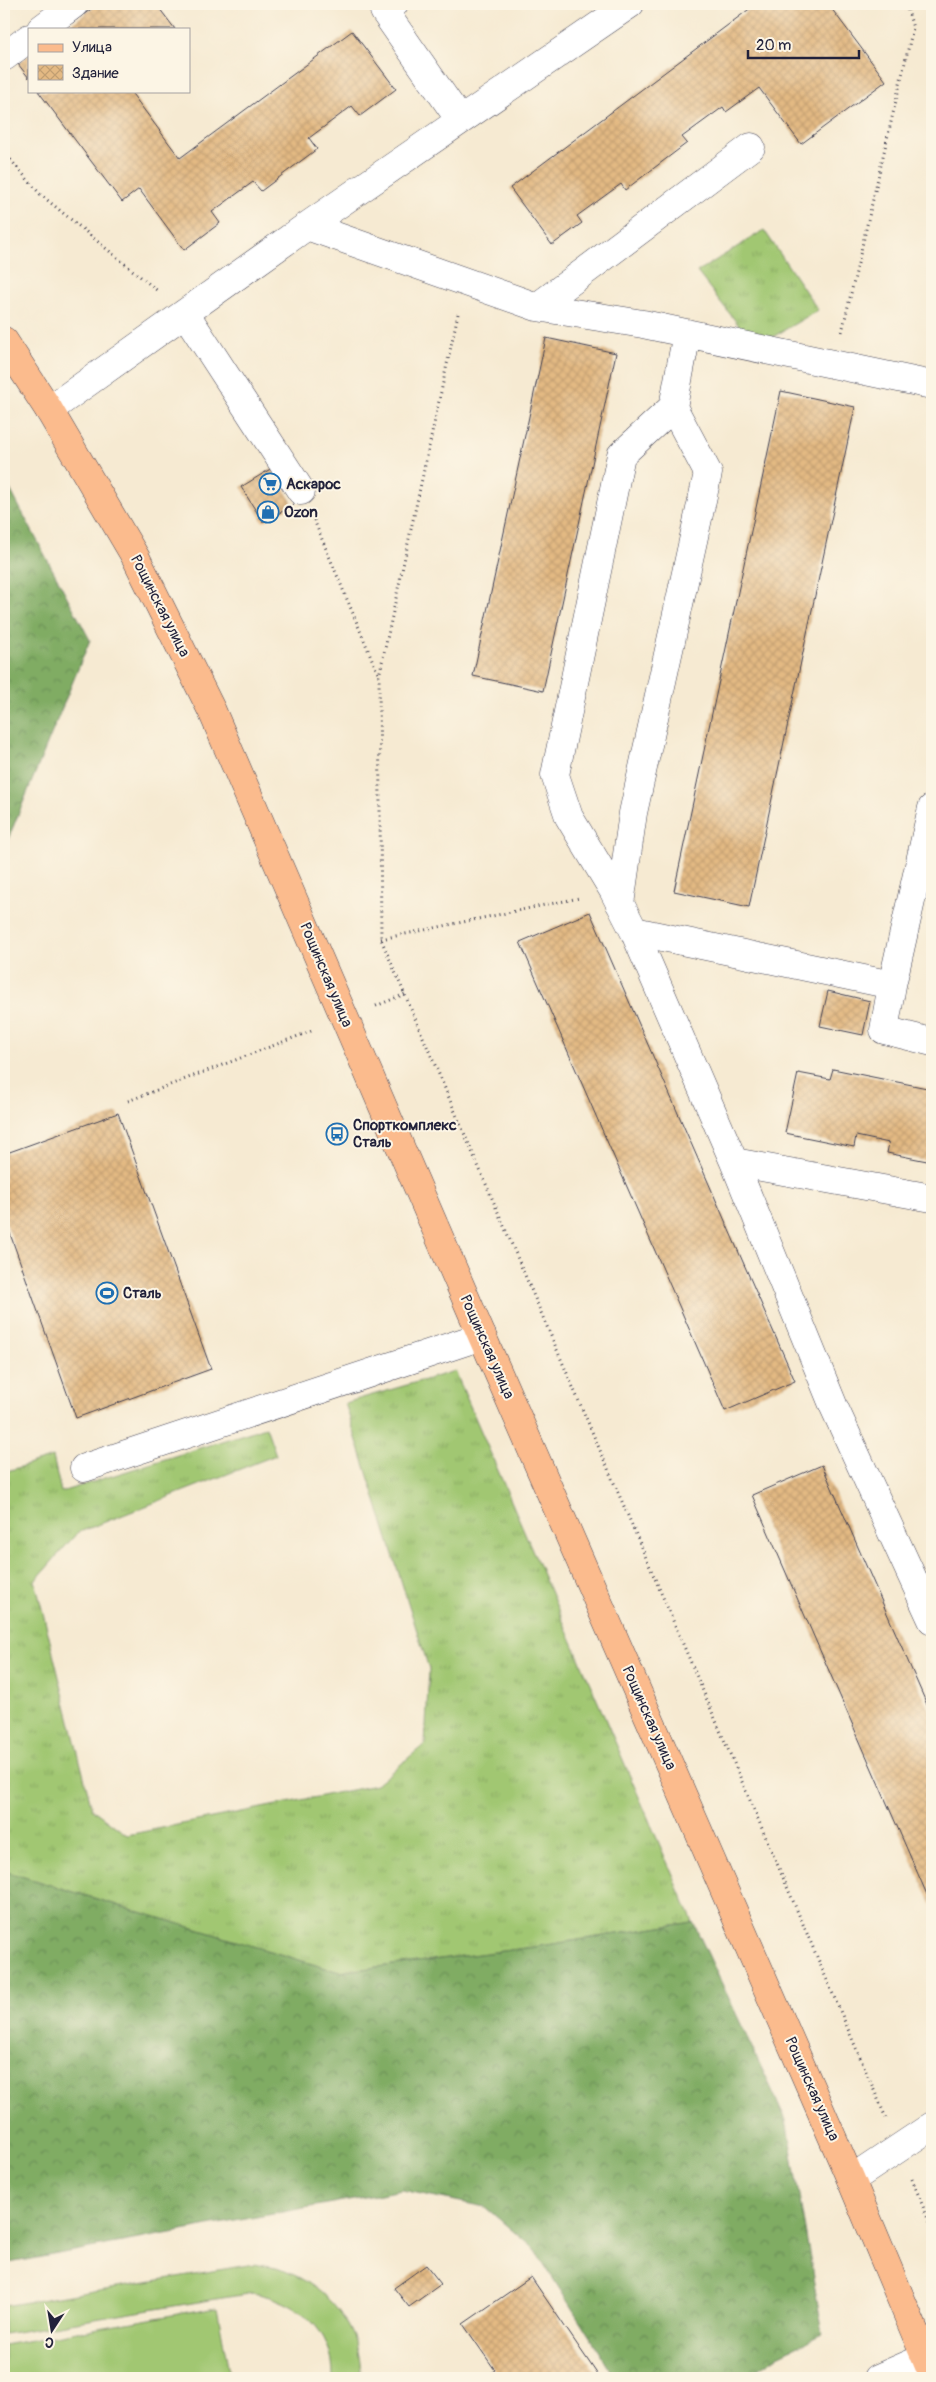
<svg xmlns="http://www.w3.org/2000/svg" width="936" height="2382" viewBox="0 0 936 2382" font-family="Pangolin,sans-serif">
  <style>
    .grass { fill: url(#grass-tufts); stroke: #627456 }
    .forest { fill: url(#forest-crowns); stroke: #516750 }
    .garden { fill: #a1c772; stroke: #627456 }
    .building { fill: url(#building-cross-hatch) }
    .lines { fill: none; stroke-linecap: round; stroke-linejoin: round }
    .minor-casing { stroke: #424052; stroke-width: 29 }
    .major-casing { stroke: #424052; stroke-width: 29 }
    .path { stroke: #424052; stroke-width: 3; stroke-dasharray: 1 4; stroke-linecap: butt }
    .minor { stroke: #fff; stroke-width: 28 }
    .major { stroke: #fbbb8d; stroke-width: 28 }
    .labels { text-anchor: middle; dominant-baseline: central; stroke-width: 4; stroke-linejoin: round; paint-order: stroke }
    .poi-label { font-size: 15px; font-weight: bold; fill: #22223b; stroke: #fcf5e5; text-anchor: start }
    .street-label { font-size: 15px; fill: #22223b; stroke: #fcf5e5 }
  </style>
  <defs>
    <pattern id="grass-tufts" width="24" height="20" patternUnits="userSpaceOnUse" patternTransform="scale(1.25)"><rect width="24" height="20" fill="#a1c772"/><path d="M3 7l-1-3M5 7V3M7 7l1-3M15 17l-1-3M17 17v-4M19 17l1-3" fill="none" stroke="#8aab64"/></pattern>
    <pattern id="forest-crowns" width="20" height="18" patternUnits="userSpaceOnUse" patternTransform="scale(1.25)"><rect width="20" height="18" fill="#80ac64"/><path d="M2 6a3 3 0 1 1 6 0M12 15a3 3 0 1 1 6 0" fill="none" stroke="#688c54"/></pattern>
    <pattern id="building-cross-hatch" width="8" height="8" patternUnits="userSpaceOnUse" patternTransform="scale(1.25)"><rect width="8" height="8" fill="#e3b983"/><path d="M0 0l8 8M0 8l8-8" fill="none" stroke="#c29f72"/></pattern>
  </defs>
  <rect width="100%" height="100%" fill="#fcf5e5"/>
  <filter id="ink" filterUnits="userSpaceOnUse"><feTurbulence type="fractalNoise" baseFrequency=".02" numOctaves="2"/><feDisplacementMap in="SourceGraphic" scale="10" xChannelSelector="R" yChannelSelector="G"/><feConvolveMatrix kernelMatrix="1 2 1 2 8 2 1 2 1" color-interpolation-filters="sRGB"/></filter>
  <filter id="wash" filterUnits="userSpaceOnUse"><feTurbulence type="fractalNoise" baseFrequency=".0096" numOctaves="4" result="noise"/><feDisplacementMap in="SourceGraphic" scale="20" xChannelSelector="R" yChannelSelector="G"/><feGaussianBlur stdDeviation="1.12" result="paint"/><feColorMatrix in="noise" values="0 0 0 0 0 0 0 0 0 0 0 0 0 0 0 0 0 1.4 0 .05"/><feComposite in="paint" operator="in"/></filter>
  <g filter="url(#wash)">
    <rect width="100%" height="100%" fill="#f6ead2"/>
    <!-- grass -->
    <path class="grass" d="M764,230L818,310L756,347L697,272Z
      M455,1371L693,1922L534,1947L339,1972L4,1871V1472L53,1457L61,1492L266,1427L276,1455L77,1533L35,1581L92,1809L127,1835L376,1785L425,1744L429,1669L345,1403Z"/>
    <!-- forest -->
    <path class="forest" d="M4,478L90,640L4,849Z
      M4,1871L339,1972L534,1947L693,1922L786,2120L823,2334L777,2356L745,2378H616L535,2250L485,2207L402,2190L4,2264Z"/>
    <!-- garden -->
    <path class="garden" d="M254,2264C264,2266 275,2267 285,2271C329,2288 362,2330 361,2378H333C334,2329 298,2301 253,2293L4,2334V2306Z
      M217,2307L230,2378H4V2345Z"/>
    <g id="blocks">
      <!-- building -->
      <path class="building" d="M98,4H156L175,29H64Z
        M756,4H828L886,81L801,144L759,88L726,112L723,107L682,137L687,143L625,190L621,184L577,216L582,223L552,245L510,188Z
        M352,31L396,89L360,116L352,106L309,138L317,149L261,191L253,182L212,212L220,223L184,250L139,189L122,202L38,91H130L180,158Z
        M29,55V78L18,64Z
        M931,335H932V352L928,351Z
        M546,338L616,353L543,691L473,676Z
        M781,391L855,407L749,907L674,891Z
        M272,468L294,505L263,522L241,487Z
        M590,912L795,1381L725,1411L520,942Z
        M828,991L870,1001L863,1035L820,1026Z
        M833,1069L932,1089V1162L887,1153L889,1143L856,1136L854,1147L785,1133L798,1073L830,1079Z
        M118,1113L211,1369L76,1418L4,1217V1154Z
        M822,1465L932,1716V1906L752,1495Z
        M426,2265L441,2284L409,2307L394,2288Z
        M531,2277L600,2378H483L495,2370L463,2324Z"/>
    </g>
  </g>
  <g filter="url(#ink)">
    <use href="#blocks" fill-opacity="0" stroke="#424052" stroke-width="1"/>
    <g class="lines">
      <!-- minor casing -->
      <g class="minor-casing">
        <path id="minor" d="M394,4L384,11L460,120
          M41,29L74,4
          M4,57L29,38
          M307,226L537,307L643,324L932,385
          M537,307L751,147
          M185,313L301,491
          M673,407L621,455L555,775L569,817L613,890L634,931L892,985L884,1030L932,1042
          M49,410L307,226L630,4
          M620,904L633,813L708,473L673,407L687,333
          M634,931L734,1162L834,1407L932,1620
          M892,985L932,808
          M734,1162L932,1198
          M84,1468L482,1336
          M851,2180L932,2126
          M878,2378L926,2357"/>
      </g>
      <!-- major casing -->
      <g class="major-casing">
        <path id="major" d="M4,341L49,410L136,558L212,711L482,1336L851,2180L932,2373"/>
      </g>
      <!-- path -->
      <path class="path" d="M4,152L40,194L159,292
        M458,314L379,676L381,939L886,2118
        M842,332L913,28L906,4
        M314,520L379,676
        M381,939L579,898
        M376,1006L405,994
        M128,1101L314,1030
        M912,2179L932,2229"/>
      <!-- minor -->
      <use href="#minor" class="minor"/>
      <!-- major -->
      <use href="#major" class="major"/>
    </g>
  </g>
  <!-- icons -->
  <defs>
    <g id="supermarket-ring" transform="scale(1.125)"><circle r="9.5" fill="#fcf5e5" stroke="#1f6fb2" stroke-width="1.5"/><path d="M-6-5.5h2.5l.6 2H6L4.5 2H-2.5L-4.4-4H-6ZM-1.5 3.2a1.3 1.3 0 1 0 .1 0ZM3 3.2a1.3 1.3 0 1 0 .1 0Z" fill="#1f6fb2"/></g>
    <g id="shop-ring" transform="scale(1.125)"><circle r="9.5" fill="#fcf5e5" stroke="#1f6fb2" stroke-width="1.5"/><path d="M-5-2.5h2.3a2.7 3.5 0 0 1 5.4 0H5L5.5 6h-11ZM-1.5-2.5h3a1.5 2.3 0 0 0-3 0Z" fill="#1f6fb2"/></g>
    <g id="bus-ring" transform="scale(1.125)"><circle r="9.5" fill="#fcf5e5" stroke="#1f6fb2" stroke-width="1.5"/><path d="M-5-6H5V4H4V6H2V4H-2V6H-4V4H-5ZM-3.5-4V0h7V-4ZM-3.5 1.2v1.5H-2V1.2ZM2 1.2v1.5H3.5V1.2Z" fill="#1f6fb2"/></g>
    <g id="stadium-ring" transform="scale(1.125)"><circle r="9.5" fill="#fcf5e5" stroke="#1f6fb2" stroke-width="1.5"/><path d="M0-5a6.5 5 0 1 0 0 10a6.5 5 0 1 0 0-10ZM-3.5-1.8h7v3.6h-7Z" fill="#1f6fb2"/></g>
  </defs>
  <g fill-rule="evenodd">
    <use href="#supermarket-ring" x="270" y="484"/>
    <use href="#shop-ring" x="268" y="512"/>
    <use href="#bus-ring" x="337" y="1134"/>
    <use href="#stadium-ring" x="107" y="1293"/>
  </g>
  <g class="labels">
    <!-- poi labels -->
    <g class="poi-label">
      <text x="286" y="484">Аскарос</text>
      <text x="284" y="512">Ozon</text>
      <text x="353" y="1125">Спорткомплекс<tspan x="353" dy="17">Сталь</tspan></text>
      <text x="123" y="1293">Сталь</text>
    </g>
    <!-- street labels -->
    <g class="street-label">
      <text transform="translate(160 606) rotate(63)">Рощинская улица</text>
      <text transform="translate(326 975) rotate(67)">Рощинская улица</text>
      <text transform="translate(487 1347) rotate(66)">Рощинская улица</text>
      <text transform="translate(649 1718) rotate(66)">Рощинская улица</text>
      <text transform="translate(812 2089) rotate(66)">Рощинская улица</text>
    </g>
  </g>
  <!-- margin -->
  <rect width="936" height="2382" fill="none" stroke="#fcf5e5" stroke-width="20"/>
  <!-- legend -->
  <rect x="28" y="28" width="162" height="65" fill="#fcf5e5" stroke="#a5a1a1"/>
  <rect x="38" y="44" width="25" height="8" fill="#fbbb8d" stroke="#a5a1a1"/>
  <text x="72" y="52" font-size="15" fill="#22223b">Улица</text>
  <rect x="38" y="65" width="25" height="15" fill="url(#building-cross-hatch)" stroke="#a5a1a1"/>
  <text x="72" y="78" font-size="15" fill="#22223b">Здание</text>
  <!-- north arrow -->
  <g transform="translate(52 2330) rotate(192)" stroke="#fcf5e5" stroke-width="4" paint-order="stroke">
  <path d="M0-4L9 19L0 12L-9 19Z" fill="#22223b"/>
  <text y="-8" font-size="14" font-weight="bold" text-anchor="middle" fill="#22223b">С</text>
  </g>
  <!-- scale -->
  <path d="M748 50v8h111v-8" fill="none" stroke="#22223b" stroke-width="2.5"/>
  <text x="756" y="50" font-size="15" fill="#22223b" stroke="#fcf5e5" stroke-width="4" paint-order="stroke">20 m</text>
</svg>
